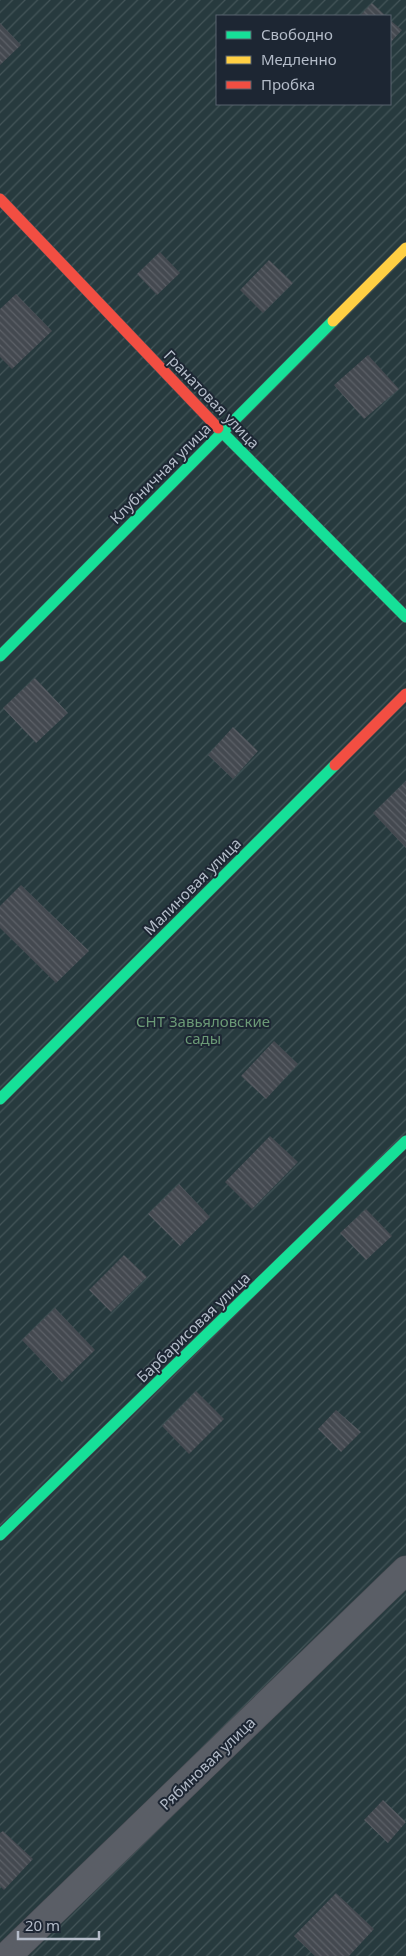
<svg xmlns="http://www.w3.org/2000/svg" width="406" height="1956" viewBox="0 0 406 1956" font-family="'Noto Sans',sans-serif">
  <style>
    .garden { fill: url(#garden-furrows); fill-rule: evenodd }
    .building { fill: url(#building-back-hatch) }
    .lines { fill: none; stroke-linecap: round; stroke-linejoin: round }
    .street-casing { stroke: #484c53; stroke-width: 29 }
    .fast-casing { stroke: #484c53; stroke-width: 12 }
    .slow-casing { stroke: #484c53; stroke-width: 12 }
    .jam-casing { stroke: #484c53; stroke-width: 12 }
    .street { stroke: #5a5e66; stroke-width: 28 }
    .fast { stroke: #16e098; stroke-width: 11 }
    .slow { stroke: #ffcf43; stroke-width: 11 }
    .jam { stroke: #f24e42; stroke-width: 11 }
    .labels { text-anchor: middle; dominant-baseline: central; stroke-width: 4; stroke-linejoin: round; paint-order: stroke }
    .street-label { font-size: 15px; fill: #b4bcc9; stroke: #1d2633 }
    .park-label { font-size: 15px; fill: #6b9a76; stroke: #1d2633 }
  </style>
  <defs>
    <pattern id="garden-furrows" width="10" height="10" patternUnits="userSpaceOnUse" patternTransform="scale(1.25)"><rect width="10" height="10" fill="#273a3e"/><path d="M-1 1l2-2M0 10L10 0M9 11l2-2" fill="none" stroke="#445559"/></pattern>
    <pattern id="building-back-hatch" width="6" height="6" patternUnits="userSpaceOnUse" patternTransform="scale(1.25)"><rect width="6" height="6" fill="#444950"/><path d="M-1 5l2 2M0 0l6 6M5-1l2 2" fill="none" stroke="#5d6168"/></pattern>
  </defs>
  <rect width="100%" height="100%" fill="#2a3038"/>
  <!-- garden -->
  <path class="garden" d="M0,0H406V1956H0ZM217,16H390V104H217Z"/>
  <!-- building -->
  <path class="building" d="M372,3L386,16H360Z
    M390,20L402,30L390,43Z
    M0,23L21,45L0,65Z
    M160,252L180,273L157,295L137,274Z
    M269,260L293,283L263,313L240,290Z
    M16,294L52,331L12,369L0,357V309Z
    M368,355L399,389L364,419L334,385Z
    M35,678L68,713L36,743L3,708Z
    M233,727L258,751L233,779L208,755Z
    M406,781V848L373,813Z
    M21,885L89,951L56,983L0,928V906Z
    M274,1041L298,1064L266,1099L241,1076Z
    M270,1136L298,1162L252,1209L225,1182Z
    M179,1184L210,1217L180,1246L148,1214Z
    M366,1209L392,1236L366,1260L340,1233Z
    M124,1255L147,1277L111,1312L89,1290Z
    M55,1308L95,1350L62,1382L22,1340Z
    M196,1391L224,1419L189,1454L162,1426Z
    M336,1410L361,1432L341,1452L318,1429Z
    M383,1800L406,1822L388,1843L364,1820Z
    M3,1831L33,1859L4,1890L0,1886V1833Z
    M336,1893L374,1929L349,1956H315L294,1936Z"/>
  <g class="lines">
    <!-- street casing -->
    <g class="street-casing">
      <path id="street" d="M7,1956L406,1570"/>
    </g>
    <!-- fast casing -->
    <g class="fast-casing">
      <path id="fast" d="M218,428L406,617
        M0,656L333,321
        M0,1099L335,765
        M0,1535L406,1141"/>
    </g>
    <!-- slow casing -->
    <g class="slow-casing">
      <path id="slow" d="M333,321L406,248"/>
    </g>
    <!-- jam casing -->
    <g class="jam-casing">
      <path id="jam" d="M0,199L218,428
        M335,765L406,694"/>
    </g>
    <!-- street -->
    <use href="#street" class="street"/>
    <!-- fast -->
    <use href="#fast" class="fast"/>
    <!-- slow -->
    <use href="#slow" class="slow"/>
    <!-- jam -->
    <use href="#jam" class="jam"/>
  </g>
  <g class="labels">
    <!-- street labels -->
    <g class="street-label">
      <text transform="translate(212 399) rotate(46)">Гранатовая улица</text>
      <text transform="translate(160 473) rotate(-45)">Клубничная улица</text>
      <text transform="translate(192 886) rotate(-45)">Малиновая улица</text>
      <text transform="translate(193 1327) rotate(-44)">Барбарисовая улица</text>
      <text transform="translate(207 1763) rotate(-44)">Рябиновая улица</text>
    </g>
    <!-- park labels -->
    <g class="park-label">
      <text x="203" y="1021">СНТ Завьяловские<tspan x="203" dy="17">сады</tspan></text>
    </g>
  </g>
  <!-- legend -->
  <rect x="216" y="15" width="175" height="90" fill="#1d2633" stroke="#59626f"/>
  <rect x="226" y="31" width="25" height="8" fill="#16e098" stroke="#59626f"/>
  <text x="261" y="40" font-size="15" fill="#b4bcc9">Свободно</text>
  <rect x="226" y="56" width="25" height="8" fill="#ffcf43" stroke="#59626f"/>
  <text x="261" y="65" font-size="15" fill="#b4bcc9">Медленно</text>
  <rect x="226" y="81" width="25" height="8" fill="#f24e42" stroke="#59626f"/>
  <text x="261" y="90" font-size="15" fill="#b4bcc9">Пробка</text>
  <!-- scale -->
  <path d="M18 1931v8h81v-8" fill="none" stroke="#b4bcc9" stroke-width="2.5"/>
  <text x="25" y="1931" font-size="15" fill="#b4bcc9" stroke="#1d2633" stroke-width="4" paint-order="stroke">20 m</text>
</svg>
